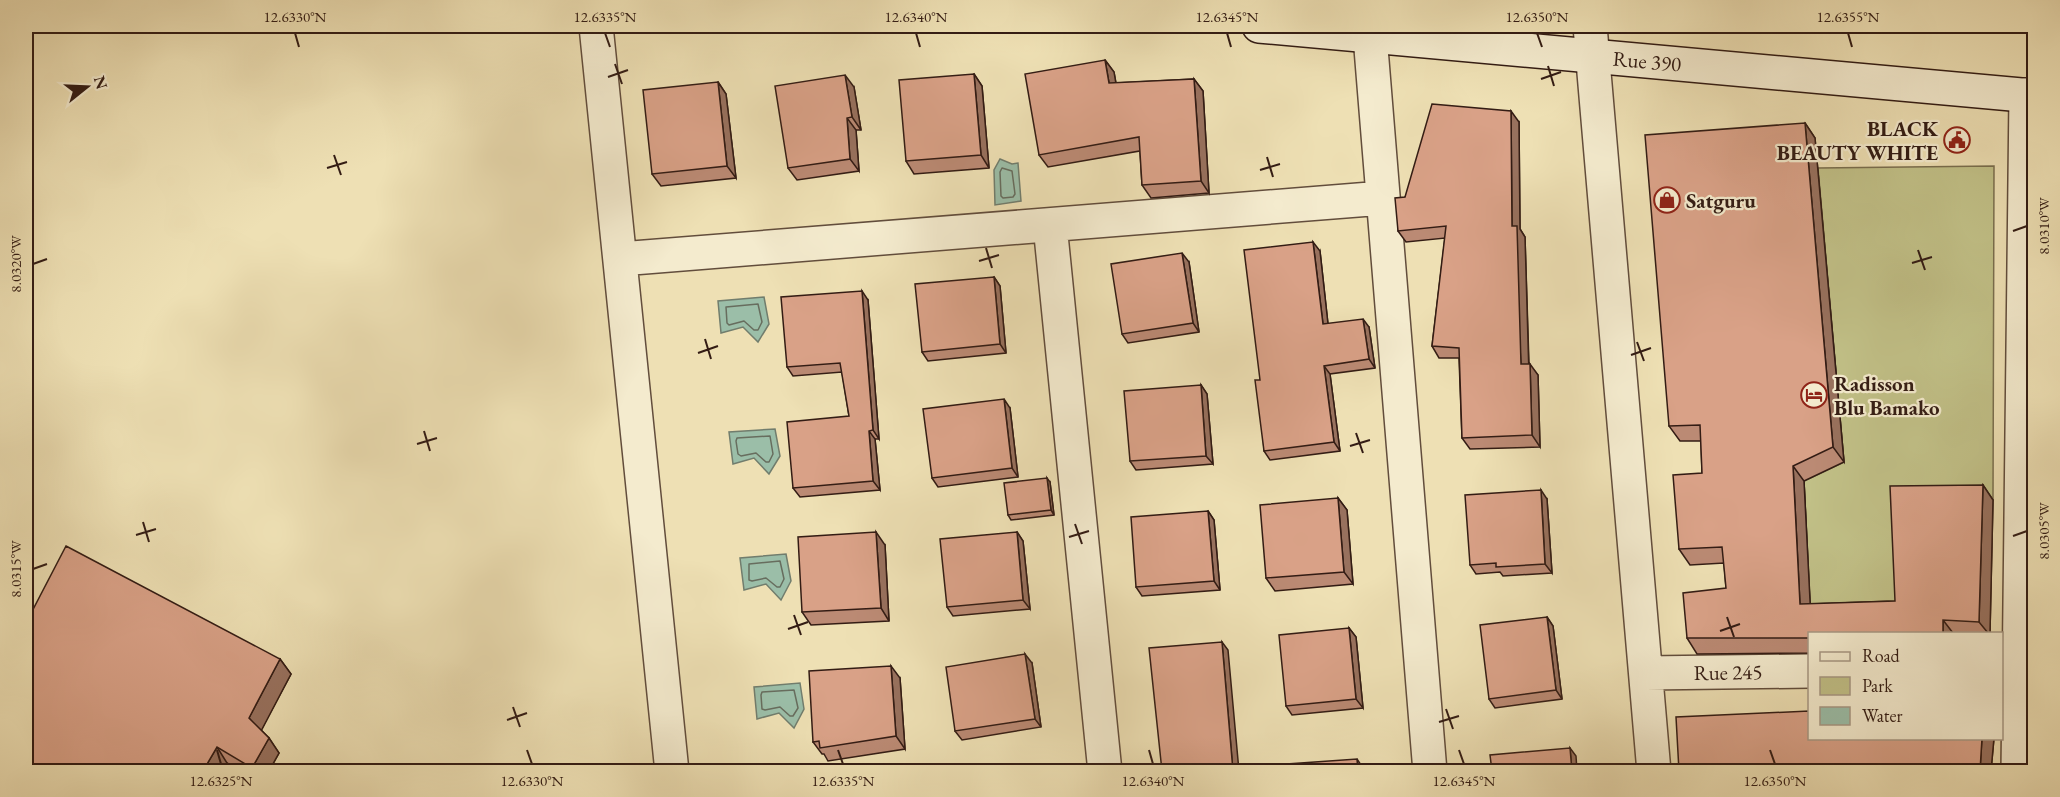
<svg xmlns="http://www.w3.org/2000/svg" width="2060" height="797" viewBox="0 0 2060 797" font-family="'EB Garamond',serif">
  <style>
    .green { fill: #c1c087; stroke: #7a6e4e; stroke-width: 1.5 }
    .water { fill: #9bbea8; stroke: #717d6d; stroke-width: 1.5 }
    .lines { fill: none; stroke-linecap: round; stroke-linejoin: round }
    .shore { stroke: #676d5e; stroke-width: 1.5 }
    .street-casing { stroke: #624d3c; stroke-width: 36 }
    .secondary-casing { stroke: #331c14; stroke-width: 36 }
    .street { stroke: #f4ebce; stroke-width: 33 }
    .secondary { stroke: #f4ebce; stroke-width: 33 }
    .wall { fill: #bb8a74; stroke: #331c14; stroke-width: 1.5 }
    .shaded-wall { fill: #98715e; stroke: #331c14; stroke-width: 1.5 }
    .building { fill: #d9a187; stroke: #331c14; stroke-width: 1.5 }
    .ticks { fill: none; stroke: #331c14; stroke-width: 2 }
    .labels { text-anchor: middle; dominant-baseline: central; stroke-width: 4.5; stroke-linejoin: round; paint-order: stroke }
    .street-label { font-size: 21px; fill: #331c14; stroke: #f4ebce }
    .poi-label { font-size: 21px; font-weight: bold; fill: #331c14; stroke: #f4ebce; text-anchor: start }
    .neatline { fill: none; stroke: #331c14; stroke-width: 2 }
    .ticks-label { font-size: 15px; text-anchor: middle; fill: #331c14 }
  </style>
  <rect width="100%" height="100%" fill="#eee0b4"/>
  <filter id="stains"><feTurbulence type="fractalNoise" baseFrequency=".00333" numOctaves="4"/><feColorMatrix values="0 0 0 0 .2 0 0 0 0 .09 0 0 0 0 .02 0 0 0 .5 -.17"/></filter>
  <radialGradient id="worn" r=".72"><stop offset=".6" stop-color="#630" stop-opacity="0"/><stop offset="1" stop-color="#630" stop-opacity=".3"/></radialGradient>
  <!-- green -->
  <path class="green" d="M1994,166L1993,500L1905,616L1811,620L1804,481L1844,462L1818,168Z"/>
  <!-- water -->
  <path class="water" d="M1000,159L1012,164L1018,163L1021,201L995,205L994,170Z
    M764,297L769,324L758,342L743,327L721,333L718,301Z
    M775,429L780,456L769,474L754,458L733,464L729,432Z
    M786,554L791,581L781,600L766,584L744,590L740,558Z
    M800,683L804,709L794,728L779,713L757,719L754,687Z"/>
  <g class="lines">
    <!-- shore -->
    <path class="shore" d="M1002,168L1012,171L1015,194L1013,197L1003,198L1001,196L1000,172Z
      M758,304L762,322L758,330H754L744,321L729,325L727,323L726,307Z
      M770,436L773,454L769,462H766L756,453L741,456L738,454L736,441L737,438Z
      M780,561L784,579L780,587H777L766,578L752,581L749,580V564Z
      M794,690L798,708L793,716H790L780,707L765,710L762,709L761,695L762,692Z"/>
    <!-- street casing -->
    <g class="street-casing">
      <path id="street" d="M596,26L672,772
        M1590,26L1654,772
        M1370,36L1430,772
        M1050,225L1105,772
        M620,259L1383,198
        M1646,673L1810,671
        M2018,772L2026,95"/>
    </g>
    <!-- secondary casing -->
    <g class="secondary-casing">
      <path id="secondary" d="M1259,26L2034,96"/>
    </g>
    <!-- street -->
    <use href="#street" class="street"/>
    <!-- secondary -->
    <use href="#secondary" class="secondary"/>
  </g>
  <!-- wall -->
  <path class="wall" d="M1105,60L1114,72L1116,83L1194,79L1203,91L1209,193L1151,198L1142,185L1140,151L1048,167L1039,155Z
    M974,74L982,86L989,168L914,174L906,161Z
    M718,82L726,94L736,178L661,186L652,174Z
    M854,87L861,130H856L859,171L797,180L788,168Z
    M1519,122L1520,229L1525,237L1529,364L1538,375L1540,447L1470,449L1462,438L1459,358H1439L1432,346L1445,238L1406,242L1398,231L1405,197Z
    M1805,123L1815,138L1844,462L1804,481L1810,604L1895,601L1983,485L1993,500L1990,633H1809V653L1697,654L1687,638L1726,588L1724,563L1690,565L1679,549L1702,473L1701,441H1680L1669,426Z
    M1320,251L1328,324L1369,327L1375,368L1330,374L1340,451L1270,460L1264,451L1260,380Z
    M1189,262L1199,332L1128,343L1122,334Z
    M994,277L1000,286L1006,353L928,361L922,352Z
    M868,300L879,439H875L880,490L800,497L793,488L849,416L842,372L793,376L787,367Z
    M1201,385L1207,394L1213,464L1136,470L1130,461Z
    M1010,408L1018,477L938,487L932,478Z
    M1050,482L1054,515L1011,520L1008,515Z
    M1338,498L1347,510L1353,584L1275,591L1266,578Z
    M1547,499L1552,573L1503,576L1500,572L1476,574L1470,565Z
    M1208,511L1214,520L1220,590L1142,596L1136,587Z
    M1017,532L1023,541L1030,609L953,616L947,607Z
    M885,545L889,621L811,625L802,612Z
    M1547,617L1553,626L1562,699L1495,708L1489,699Z
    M1349,628L1356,637L1363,708L1292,715L1286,706Z
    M280,659L291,674L261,730L269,738L279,753L269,771H243L227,763L222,771H26Z
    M1032,663L1041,727L962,740L955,731Z
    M900,678L905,749L828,761L824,754H822L813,742Z
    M1809,738H1994L1991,771H1679Z"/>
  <!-- shaded-wall -->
  <path class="shaded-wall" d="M1105,60L1114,72L1118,96L1109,83Z
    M974,74L982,86L989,168L981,155Z
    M845,75L854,87L861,130L852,117Z
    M1194,79L1203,91L1209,193L1201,181Z
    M718,82L726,94L736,178L727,166Z
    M1511,111L1519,122L1520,229L1525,237L1529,375L1521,364L1512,226Z
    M847,118L856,130L859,171L850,159Z
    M1805,123L1815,138L1844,462L1833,447Z
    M1313,242L1320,251L1329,333L1323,324Z
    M1182,253L1189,262L1199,332L1193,323Z
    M994,277L1000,286L1006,353L1000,344Z
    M862,291L868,300L879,439L873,430Z
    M1363,319L1369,327L1375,368L1369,359Z
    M1530,364L1538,375L1540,447L1532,435Z
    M1324,366L1330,374L1340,451L1334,442Z
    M1201,385L1207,394L1213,464L1206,456Z
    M1004,399L1010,408L1018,477L1012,468Z
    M869,431L875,439L880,490L873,481Z
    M1793,466L1804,481L1811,620L1800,604Z
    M1047,478L1050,482L1054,515L1051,510Z
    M1983,485L1993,500L1990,633H1988L1979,622Z
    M1541,490L1547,499L1552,573L1545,564Z
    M1338,498L1347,510L1353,584L1344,572Z
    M1208,511L1214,520L1220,590L1214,581Z
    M876,532L885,545L889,621L881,608Z
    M1017,532L1023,541L1030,609L1023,600Z
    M1547,617L1553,626L1562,699L1556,690Z
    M1943,620L1953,633H1943Z
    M1349,628L1356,637L1363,708L1356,699Z
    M1222,642L1228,650L1239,771H1233Z
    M1025,654L1032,663L1041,727L1035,719Z
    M280,659L291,674L260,733L249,718Z
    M891,666L900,678L905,749L896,736Z
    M269,738L279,753L269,771H255L252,768Z
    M1982,738H1994L1991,771H1980Z
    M217,747L227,763L222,771H203Z
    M1570,748L1576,756L1577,771H1572Z
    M1357,759L1363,768L1364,771H1358Z"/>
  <!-- building -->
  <path class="building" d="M1105,60L1109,83L1194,79L1201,181L1142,185L1139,137L1039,155L1025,74Z
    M974,74L981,155L906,161L899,80Z
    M845,75L852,117L847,118L850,159L788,168L775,86Z
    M718,82L727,166L652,174L643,90Z
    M1432,104L1511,111L1512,226H1517L1521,364H1530L1532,435L1462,438L1459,348L1432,346L1446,226L1398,231L1395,198L1405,197Z
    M1805,123L1833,447L1793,466L1800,604L1895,601L1890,486L1983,485L1979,622L1943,620V633H1809V638H1687L1683,593L1726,588L1722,547L1679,549L1673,475L1702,473L1700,425L1669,426L1645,135Z
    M1313,242L1323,324L1363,319L1369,359L1324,366L1334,442L1264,451L1255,380H1260L1244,250Z
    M1182,253L1193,323L1122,334L1111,264Z
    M994,277L1000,344L922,352L915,284Z
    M862,291L873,430L869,431L873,481L793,488L787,422L849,416L840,363L787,367L781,297Z
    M1201,385L1206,456L1130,461L1124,391Z
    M1004,399L1012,468L932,478L923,409Z
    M1047,478L1051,510L1008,515L1004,483Z
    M1541,490L1545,564L1496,567V563L1470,565L1465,495Z
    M1338,498L1344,572L1266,578L1260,505Z
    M1208,511L1214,581L1136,587L1131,517Z
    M876,532L881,608L802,612L798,537Z
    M1017,532L1023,600L947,607L940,539Z
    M66,546L280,659L249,718L269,738L252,768L217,747L203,771H26V623Z
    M1547,617L1556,690L1489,699L1480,625Z
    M1349,628L1356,699L1286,706L1279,635Z
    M1222,642L1233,771H1162L1149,648Z
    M1025,654L1035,719L955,731L946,667Z
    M891,666L896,736L820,748L819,741L813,742L809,671Z
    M1809,711V738H1982L1980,771H1904L1841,767V771H1679L1676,717Z
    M1570,748L1572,771H1492L1490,755Z
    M1357,759L1358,771H1288L1287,764Z"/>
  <!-- ticks -->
  <path class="ticks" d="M295,33L299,47M605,33L610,47M916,33L920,47M1227,33L1231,47M1537,33L1542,47M1848,33L1852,47M615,64L622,84M1548,66L1554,86M608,77L628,70M1541,79L1561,72M334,155L341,175M1267,157L1273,177M327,168L347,162M1260,170L1280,164M2013,231L2027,226M986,248L992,268M1918,250L1925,270M979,261L999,255M1912,263L1932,257M33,264L47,259M705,339L711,359M1637,342L1644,361M698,353L718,346M1631,355L1651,348M424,431L430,451M1356,433L1363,453M417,444L437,438M1350,446L1370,440M143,522L149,542M1075,524L1082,544M136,535L156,529M2013,536L2027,531M1069,537L1089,531M33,569L47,564M794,615L801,635M1727,617L1734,637M788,629L808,622M1720,631L1740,624M513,707L520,727M1446,709L1453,729M507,720L527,713M1439,722L1459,716M217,750L221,764M527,750L532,764M838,750L843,764M1149,750L1153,764M1459,750L1464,764M1770,750L1775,764"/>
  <!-- icons -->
  <defs>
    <g id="civic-ring" transform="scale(1.35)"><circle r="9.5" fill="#f4ebce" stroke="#8f2418" stroke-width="1.5"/><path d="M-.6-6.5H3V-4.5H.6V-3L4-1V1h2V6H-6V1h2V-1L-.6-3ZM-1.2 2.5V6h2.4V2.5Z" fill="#8f2418"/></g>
    <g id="shop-ring" transform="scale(1.35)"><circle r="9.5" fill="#f4ebce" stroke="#8f2418" stroke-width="1.5"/><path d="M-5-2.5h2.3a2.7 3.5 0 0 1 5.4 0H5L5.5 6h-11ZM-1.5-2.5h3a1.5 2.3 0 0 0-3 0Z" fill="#8f2418"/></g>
    <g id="hotel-ring" transform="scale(1.35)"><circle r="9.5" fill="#f4ebce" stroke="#8f2418" stroke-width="1.5"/><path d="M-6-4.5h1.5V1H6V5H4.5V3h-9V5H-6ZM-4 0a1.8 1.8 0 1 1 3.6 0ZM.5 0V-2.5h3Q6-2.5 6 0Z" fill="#8f2418"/></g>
  </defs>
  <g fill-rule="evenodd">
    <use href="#civic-ring" x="1957" y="140"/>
    <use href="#shop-ring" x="1667" y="200"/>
    <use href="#hotel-ring" x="1814" y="395"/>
  </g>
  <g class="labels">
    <!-- street labels -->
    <g class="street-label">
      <text transform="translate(1647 61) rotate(5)">Rue 390</text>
      <text transform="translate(1728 672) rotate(-1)">Rue 245</text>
    </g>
    <!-- poi labels -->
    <g class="poi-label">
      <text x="1938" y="128" text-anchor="end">BLACK<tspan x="1938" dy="24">BEAUTY WHITE</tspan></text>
      <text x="1686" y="200">Satguru</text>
      <text x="1834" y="383">Radisson<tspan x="1834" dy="24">Blu Bamako</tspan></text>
    </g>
  </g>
  <!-- margin -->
  <rect width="2060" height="797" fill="none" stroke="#eee0b4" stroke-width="66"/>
  <!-- legend -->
  <rect x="1808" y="632" width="195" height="108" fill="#f4ebce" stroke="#a79884" stroke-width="1.5"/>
  <rect x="1820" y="652" width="30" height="9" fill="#f4ebce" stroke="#a79884" stroke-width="1.5"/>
  <text x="1862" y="662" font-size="18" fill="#331c14">Road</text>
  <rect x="1820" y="677" width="30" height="18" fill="#c1c087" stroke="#a79884" stroke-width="1.5"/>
  <text x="1862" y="692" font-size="18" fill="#331c14">Park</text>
  <rect x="1820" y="707" width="30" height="18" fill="#9bbea8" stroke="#a79884" stroke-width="1.5"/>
  <text x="1862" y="722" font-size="18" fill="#331c14">Water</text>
  <!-- north arrow -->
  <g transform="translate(87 87) rotate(72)" stroke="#f4ebce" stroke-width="4.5" paint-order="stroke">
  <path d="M0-4.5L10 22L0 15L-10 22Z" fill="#331c14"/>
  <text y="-9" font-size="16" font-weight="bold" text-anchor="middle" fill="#331c14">N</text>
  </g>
  <rect x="33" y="33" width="1994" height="731" class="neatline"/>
  <g class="ticks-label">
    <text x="295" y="22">12.6330°N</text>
    <text x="605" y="22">12.6335°N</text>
    <text x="916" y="22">12.6340°N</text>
    <text x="1227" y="22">12.6345°N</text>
    <text x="1537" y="22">12.6350°N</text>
    <text x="1848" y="22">12.6355°N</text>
    <text transform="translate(2044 226) rotate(-90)" y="5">8.0310°W</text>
    <text transform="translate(16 264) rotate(-90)" y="5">8.0320°W</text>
    <text transform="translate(2044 531) rotate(-90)" y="5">8.0305°W</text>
    <text transform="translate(16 569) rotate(-90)" y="5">8.0315°W</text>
    <text x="221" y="786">12.6325°N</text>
    <text x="532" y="786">12.6330°N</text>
    <text x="843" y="786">12.6335°N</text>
    <text x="1153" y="786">12.6340°N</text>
    <text x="1464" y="786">12.6345°N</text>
    <text x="1775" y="786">12.6350°N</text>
  </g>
  <rect width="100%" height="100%" filter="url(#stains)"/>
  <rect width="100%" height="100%" fill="url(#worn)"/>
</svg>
